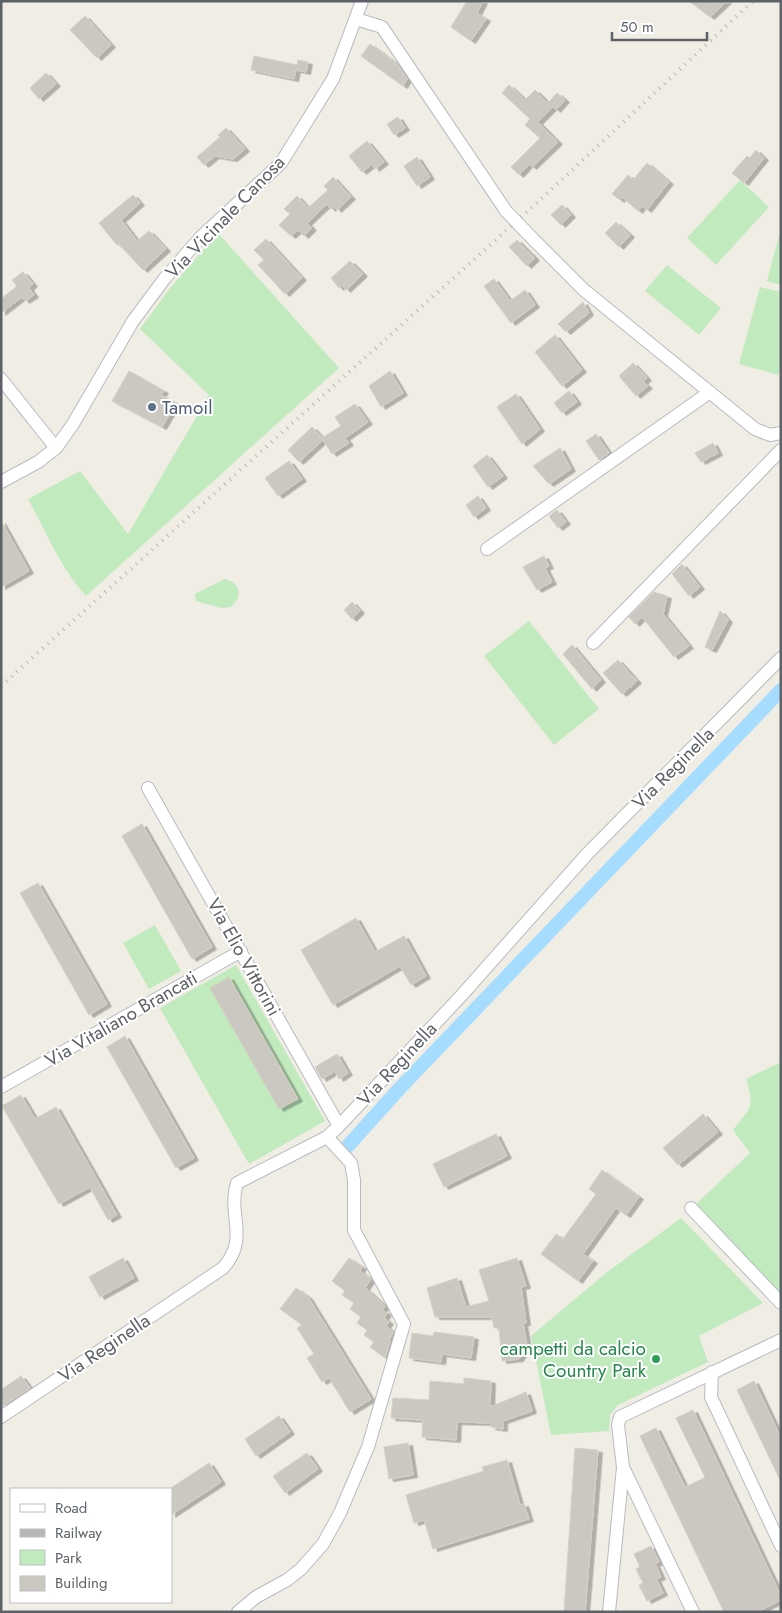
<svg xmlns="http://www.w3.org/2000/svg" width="782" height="1613" viewBox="0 0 782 1613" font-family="Jost,sans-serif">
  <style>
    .green { fill: #c2eabf }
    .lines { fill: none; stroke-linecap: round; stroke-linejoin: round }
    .canal { stroke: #a6ddff; stroke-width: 14 }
    .building { fill: #cbc8c2; stroke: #d6cfc2; filter: url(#shadow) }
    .minor-casing { stroke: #b7bbc0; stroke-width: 14 }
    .minor { stroke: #fff; stroke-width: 12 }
    .rail { stroke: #b6b7b8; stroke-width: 4; stroke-dasharray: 1 6; stroke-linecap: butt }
    .minor-bridge-casing { stroke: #b7bbc0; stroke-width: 14; stroke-linecap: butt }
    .minor-bridge { stroke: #fff; stroke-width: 12 }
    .service-dot { fill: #5c6f8a; stroke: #fff; stroke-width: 2 }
    .leisure-dot { fill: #2e9e5b; stroke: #fff; stroke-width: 2 }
    .labels { text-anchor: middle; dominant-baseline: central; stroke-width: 4; stroke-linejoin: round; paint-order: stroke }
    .street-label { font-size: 19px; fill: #5c6267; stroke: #fff }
    .service-label { font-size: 19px; fill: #4e5e75; stroke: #fff; text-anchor: start }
    .leisure-label { font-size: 19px; fill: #27864d; stroke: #fff; text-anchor: end }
  </style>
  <defs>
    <filter id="shadow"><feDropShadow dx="4.5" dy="2.5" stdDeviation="0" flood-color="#0004"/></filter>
  </defs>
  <rect width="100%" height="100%" fill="#f0ede5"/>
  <!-- green -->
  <path class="green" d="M740,180L769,207L716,265L687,238Z
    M781,228V285L767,281Z
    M218,233L339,368L86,596C61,569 46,532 28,499L80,471L128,534L209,395L140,329L170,288Z
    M667,265L721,308L699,335L645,291Z
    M760,287L781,292V364L778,375L739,364Z
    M225,579C235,582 240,587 238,598L231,607L221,608L196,601L195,594Z
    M529,621L599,709L554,745L484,656Z
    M155,925L181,971L149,989L123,943Z
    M236,965L325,1121L249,1164L160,1008Z
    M781,1062V1293L694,1206L750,1153L733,1130C751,1107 755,1108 746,1079Z
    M681,1218L763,1303L699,1336L708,1362L618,1405L610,1415L609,1431L551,1435L531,1336L606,1273Z"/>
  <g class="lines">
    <!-- canal -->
    <path class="canal" d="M346,1148L400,1088L781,690"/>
  </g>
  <!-- building -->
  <path class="building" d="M467,1H483L477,13L486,19L471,41L451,27Z
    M689,1H727L710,17Z
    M85,16L111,45L97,58L70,30Z
    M370,44L397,64L407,79L403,86L361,56Z
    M254,56L297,65L298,60L308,62L306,72L296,70L294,79L251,70Z
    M46,73L56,84L39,99L30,88Z
    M509,85L525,100L535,90L548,103L557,93L565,100L556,110L553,107L538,122L558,142L532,167L529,164L519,175L511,167L540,138L525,125L530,119L502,93Z
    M398,117L405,128L394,135L387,124Z
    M226,128L245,149L233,159L215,156L204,165L197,157L220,137L218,135Z
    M367,141L384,162L375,169L372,164L362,172L349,156Z
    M756,150L764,158L744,183L732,173L747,156L750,158Z
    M417,157L430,177L417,186L404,166Z
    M647,163L669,182L647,210L642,206L638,211L622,197L620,200L612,194L628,175L633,180Z
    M333,177L351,197L337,210L334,206L331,209L327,204L307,223L312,228L304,236L298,230L291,236L279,225L290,214L284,209L297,196L308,208L328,190L324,186Z
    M133,195L140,203L121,220L137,241L149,231L166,249L143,270L119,244L117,245L99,223Z
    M562,205L571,215L561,225L551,215Z
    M616,222L630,235L619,247L605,233Z
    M266,239L302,278L285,294L258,265L264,260L254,250Z
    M517,240L535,258L527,266L509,247Z
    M350,261L363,274L346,290L342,285L339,288L331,278Z
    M23,272L33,284L29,288L34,295L25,301L22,297L1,313V299L17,286L12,280Z
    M494,279L510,301L525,290L535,305L511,323L484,286Z
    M583,302L589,313L566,332L558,324Z
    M555,335L582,370L562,386L535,352Z
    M633,363L647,378L643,382L648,386L636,396L619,376Z
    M129,371L164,391L161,395L176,403L162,427L112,401Z
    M390,371L403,393L381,407L369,386Z
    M569,391L577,402L562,413L554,403Z
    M516,394L540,429L522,444L497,407Z
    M355,404L368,422L345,438L349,443L332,454L323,440L299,462L288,450L312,427L322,438L341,426L335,417Z
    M596,434L609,453L599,460L586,441Z
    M713,443L718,453L701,462L695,453Z
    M560,448L571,469L549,484L533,466Z
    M487,455L503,476L488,487L473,466Z
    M289,461L302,479L278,496L265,478Z
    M478,496L486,508L474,517L466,505Z
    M557,510L566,522L558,528L549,516Z
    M1,521L29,571L1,587Z
    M544,556L549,566L545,568L552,582L537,590L523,567Z
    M682,564L700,587L689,596L672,574Z
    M654,592L667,596L663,614L689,646L674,657L642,617L635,624L629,617Z
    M352,602L360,611L352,619L344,610Z
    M720,611L728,620L712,650L705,647Z
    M572,645L601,680L592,689L563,654Z
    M618,660L637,681L622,694L603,673Z
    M142,824L212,947L192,959L122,836Z
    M38,883L107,1004L89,1015L20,893Z
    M356,918L375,952L404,936L426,976L411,985L400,966L333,1005L301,950Z
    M229,977L298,1099L279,1109L210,988Z
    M125,1036L194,1158L176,1168L107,1047Z
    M337,1054L348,1073L339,1079L335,1071L322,1079L315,1067Z
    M21,1095L35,1119L56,1107L117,1215L108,1220L90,1187L59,1204L2,1106Z
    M703,1114L718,1132L678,1165L663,1148Z
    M496,1134L507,1156L444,1187L433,1164Z
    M602,1170L639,1197L626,1215L616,1208L583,1254L593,1261L578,1281L541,1254L556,1234L563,1239L596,1194L589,1189Z
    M123,1258L134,1278L100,1297L89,1277Z
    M349,1258L362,1267L360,1271L371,1279L365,1288L385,1306L382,1310L387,1313L384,1318L389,1322L386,1326L393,1332L389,1340L390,1341L385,1358L370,1347L374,1342L364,1335L367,1330L357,1323L361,1317L350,1309L354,1303L342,1295L345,1291L332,1281Z
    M517,1258L526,1286L521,1287L526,1323H523L527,1346L519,1359L502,1361L499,1327L494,1328L492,1317H435L427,1288L457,1278L466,1307L489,1301L479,1270Z
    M296,1288L308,1297L371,1399L350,1412L329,1378L322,1382L307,1358L314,1354L297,1328L302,1325L280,1309Z
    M434,1332L474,1337L471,1358L442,1354L441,1362L409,1358L412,1333L433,1336Z
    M21,1376L30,1388L1,1407V1390Z
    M464,1378L491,1381L490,1407L526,1392L532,1411L503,1421V1429L491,1427L492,1423L457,1422L456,1440L422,1437L423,1420L391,1418L393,1398L429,1400L430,1381L464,1384Z
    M754,1381L781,1438V1482L737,1390Z
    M693,1410L781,1596V1600L757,1612H724L640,1436L656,1428L685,1487L702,1479L705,1477L676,1418Z
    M279,1416L290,1432L256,1456L245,1439Z
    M408,1443L413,1475L389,1479L384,1447Z
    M575,1448L598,1450L585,1612H564Z
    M307,1453L318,1469L285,1493L273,1476Z
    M507,1460L520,1505L524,1504L529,1519L433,1549L424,1520L414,1523L406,1495L484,1471L482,1467Z
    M209,1463L221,1482L171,1515V1488Z
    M651,1546L659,1562L655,1564L661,1577L656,1579L663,1593L647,1601L639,1585L643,1583L636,1569L640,1567L634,1554Z"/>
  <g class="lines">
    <!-- minor casing -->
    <g class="minor-casing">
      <path id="minor" d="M356,19L382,27L506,211
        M531,237L584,290L755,429L770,435L781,433
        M1,379L56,448
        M1,482L38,462L56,448L73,424L133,321L165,278L201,237L281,163L333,79L362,1
        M487,549L710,392
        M593,643L781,450
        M148,788L339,1126
        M1,1087L241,951
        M691,1208L781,1303
        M712,1372L711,1397L781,1546
        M1,1417L223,1268C250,1238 227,1215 237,1183L327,1137L339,1126L461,996L588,853L781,658
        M623,1467L693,1612
        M238,1612L256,1597L287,1580L301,1569L323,1544L340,1513L368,1447L404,1324L354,1230V1180L351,1163L327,1137
        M609,1612L623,1467L618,1425L620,1417L781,1340"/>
    </g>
    <!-- minor -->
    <use href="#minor" class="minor"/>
    <!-- rail -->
    <path class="rail" d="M1,686L540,200L753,1"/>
    <!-- minor-bridge casing -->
    <g class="minor-bridge-casing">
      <path id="minor-bridge" d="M506,211L531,237"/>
    </g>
    <!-- minor-bridge -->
    <use href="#minor-bridge" class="minor-bridge"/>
  </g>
  <!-- markers -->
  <circle class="service-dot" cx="152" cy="407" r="5"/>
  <circle class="leisure-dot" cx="656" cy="1359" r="5"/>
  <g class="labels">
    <!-- street labels -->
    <g class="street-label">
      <text transform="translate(225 217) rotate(-46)">Via Vicinale Canosa</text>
      <text transform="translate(673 768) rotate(-45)">Via Reginella</text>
      <text transform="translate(244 957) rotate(61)">Via Elio Vittorini</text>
      <text transform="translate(121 1019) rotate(-30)">Via Vitaliano Brancati</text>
      <text transform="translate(397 1064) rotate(-47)">Via Reginella</text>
      <text transform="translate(104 1348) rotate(-34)">Via Reginella</text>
    </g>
    <!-- service labels -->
    <g class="service-label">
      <text x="162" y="407">Tamoil</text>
    </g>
    <!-- leisure labels -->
    <g class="leisure-label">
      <text x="646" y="1348">campetti da calcio<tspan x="646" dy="22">Country Park</tspan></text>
    </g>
  </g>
  <!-- border -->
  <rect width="782" height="1613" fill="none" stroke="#5c6267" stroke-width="5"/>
  <!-- legend -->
  <rect x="10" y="1488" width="162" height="115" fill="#ffffff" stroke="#bec0c2"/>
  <rect x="20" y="1504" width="25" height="8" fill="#ffffff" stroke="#bec0c2"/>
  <text x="55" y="1513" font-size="15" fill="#5c6267">Road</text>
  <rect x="20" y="1529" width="25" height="8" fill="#b6b7b8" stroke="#bec0c2"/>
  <text x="55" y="1538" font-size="15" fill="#5c6267">Railway</text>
  <rect x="20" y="1550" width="25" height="15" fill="#c2eabf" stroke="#bec0c2"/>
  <text x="55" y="1563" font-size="15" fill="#5c6267">Park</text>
  <rect x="20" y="1576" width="25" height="15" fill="#cbc8c2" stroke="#bec0c2"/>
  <text x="55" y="1588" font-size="15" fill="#5c6267">Building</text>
  <!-- scale -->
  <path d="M612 32v8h95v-8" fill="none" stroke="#5c6267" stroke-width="2.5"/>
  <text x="620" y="32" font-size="15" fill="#5c6267" stroke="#ffffff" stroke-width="4" paint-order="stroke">50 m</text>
</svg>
